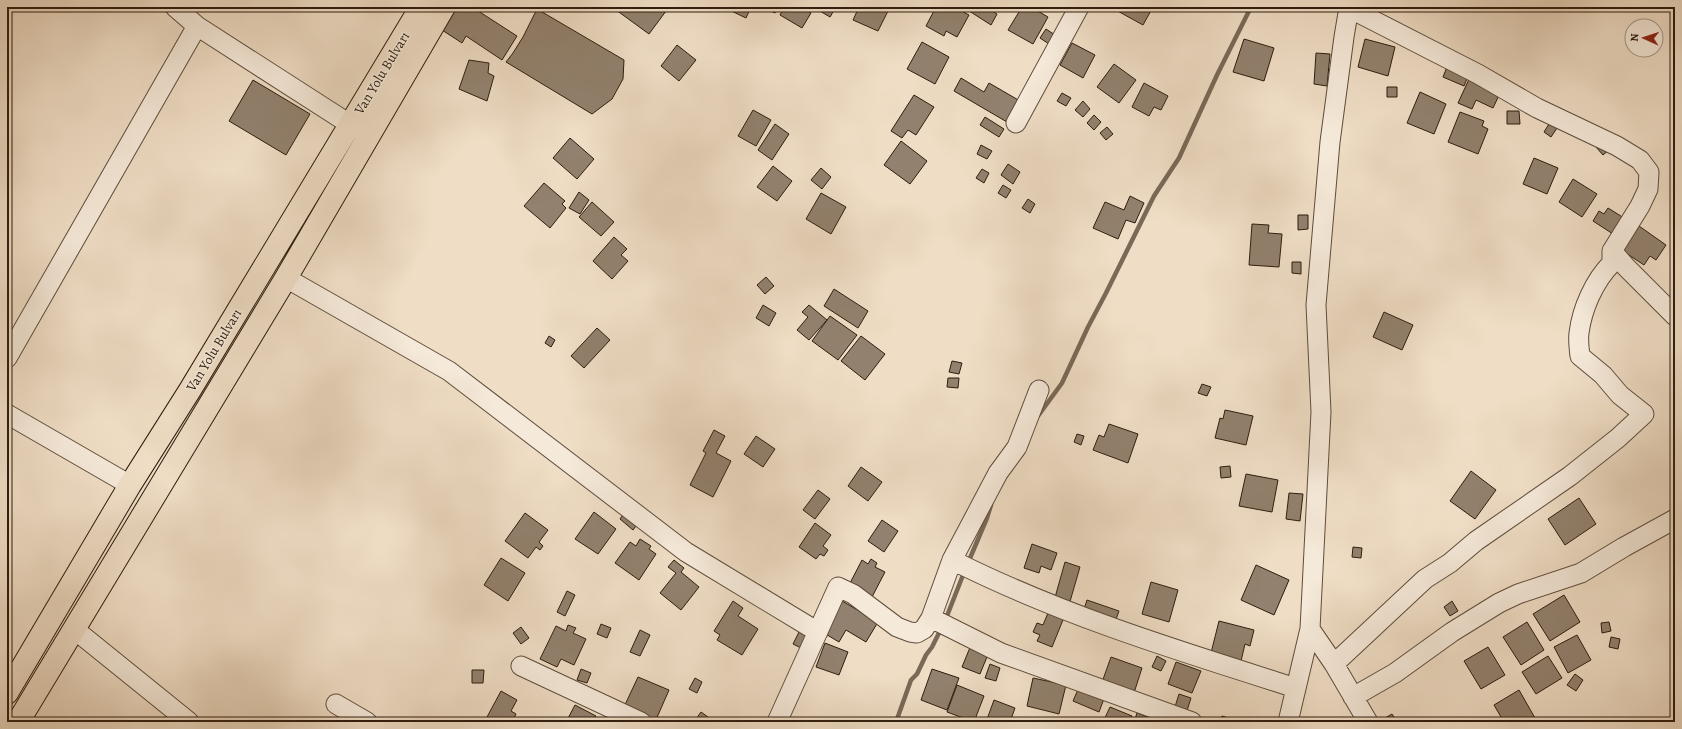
<svg xmlns="http://www.w3.org/2000/svg" width="1682" height="729" viewBox="0 0 1682 729" font-family="Alegreya,serif">
  <style>
    .lines { fill: none; stroke-linecap: round; stroke-linejoin: round }
    .stream { stroke: #7a6957; stroke-width: 4.5 }
    .building { fill: #92816e; stroke: #2e1d0f }
    .minor-casing { stroke: #5e4d3c; stroke-width: 21 }
    .major-casing { stroke: #2e1d0f; stroke-width: 24 }
    .minor { stroke: #f5e9d9; stroke-width: 19 }
    .major { stroke: #efddc5; stroke-width: 22 }
    .labels { text-anchor: middle; dominant-baseline: central; stroke-width: 3; stroke-linejoin: round; paint-order: stroke }
    .street-label { font-size: 14px; fill: #2e1d0f; stroke: #f5e9d9 }
  </style>
  <rect width="100%" height="100%" fill="#efddc5"/>
  <filter id="stains"><feTurbulence type="fractalNoise" baseFrequency=".005" numOctaves="4"/><feColorMatrix values="0 0 0 0 .2 0 0 0 0 .09 0 0 0 0 .02 0 0 0 .5 -.17"/></filter>
  <radialGradient id="worn" r=".72"><stop offset=".6" stop-color="#630" stop-opacity="0"/><stop offset="1" stop-color="#630" stop-opacity=".3"/></radialGradient>
  <g class="lines">
    <!-- stream -->
    <path class="stream" d="M1038,416L1062,383L1088,327L1106,293L1154,196L1179,158L1217,75L1251,7
      M968,563L987,518L991,505
      M945,621L965,570
      M896,722L911,680L917,674L926,655L932,647L942,627"/>
  </g>
  <!-- building -->
  <path class="building" d="M456,7H472L517,36L502,60L466,36L462,43L442,30Z
    M612,7H669L649,34Z
    M723,7H751L746,18Z
    M763,7H778L775,13Z
    M784,7H800L811,13L802,28L780,15Z
    M813,7H836L830,17Z
    M859,7H890L878,31L853,20Z
    M936,7H954L969,15L957,37L946,31L944,36L926,26Z
    M963,7H986L997,14L991,25Z
    M1022,7H1031L1048,17L1033,44L1008,30Z
    M1115,7H1153L1143,25L1114,9Z
    M537,9L624,60L623,79L612,99L592,114L506,62L513,53L523,37Z
    M1046,29L1055,35L1049,44L1040,38Z
    M1244,39L1274,48L1264,81L1233,72Z
    M1365,39L1395,47L1388,76L1358,67Z
    M922,42L949,57L935,84L907,69Z
    M1072,43L1095,55L1083,78L1060,65Z
    M677,45L696,60L679,81L661,66Z
    M1316,53L1330,54L1327,86L1314,84Z
    M469,60L489,63L488,73L494,76L487,101L459,89Z
    M1114,64L1136,80L1119,103L1097,87Z
    M1447,67L1468,76L1464,86L1443,77Z
    M1470,77L1501,91L1493,108L1476,100L1472,109L1458,103Z
    M961,78L984,92L989,83L1020,101L1007,122L954,91Z
    M253,80L310,114L286,155L229,121Z
    M1144,83L1168,96L1161,110L1154,107L1149,116L1132,107Z
    M1387,87H1397V97H1387Z
    M1420,92L1446,104L1434,134L1407,123Z
    M1062,93L1071,98L1066,106L1057,101Z
    M914,95L934,107L916,135L908,130L902,138L891,131Z
    M1083,101L1090,109L1083,117L1075,110Z
    M753,110L771,120L756,146L738,136Z
    M1507,111H1519L1520,124H1507Z
    M1460,112L1484,121L1482,126L1488,129L1478,154L1448,142Z
    M1094,115L1101,122L1094,130L1087,123Z
    M985,117L1004,129L999,137L980,125Z
    M775,124L789,134L772,160L758,150Z
    M1549,124L1557,128L1551,137L1544,132Z
    M1107,127L1113,134L1106,140L1100,133Z
    M570,138L594,159L577,179L553,158Z
    M901,141L927,161L910,184L884,165Z
    M1602,141L1609,150L1603,155L1596,147Z
    M981,145L992,151L987,159L977,154Z
    M1534,158L1558,168L1547,194L1523,184Z
    M1008,164L1020,172L1013,184L1001,175Z
    M773,166L792,181L777,201L757,187Z
    M821,168L831,177L822,189L811,180Z
    M982,169L989,173L984,183L976,178Z
    M1573,179L1597,194L1582,217L1559,202Z
    M544,183L565,201L562,204L566,208L550,228L524,206Z
    M1003,185L1011,190L1006,198L998,193Z
    M579,192L589,200L580,214L569,208Z
    M821,193L846,207L831,234L806,219Z
    M1130,196L1144,203L1135,223L1126,220L1118,239L1093,228L1105,202L1124,210Z
    M1028,199L1035,204L1030,213L1022,208Z
    M592,202L614,222L601,236L579,217Z
    M1608,208L1624,218L1613,234L1593,221L1599,211L1604,214Z
    M1298,215H1308V229L1298,230Z
    M1252,224L1269,225L1268,233L1282,234L1279,267L1249,265Z
    M1639,226L1666,245L1656,260L1650,256L1644,265L1623,251Z
    M614,237L627,249L621,255L628,261L612,279L593,261Z
    M1292,262H1301V274L1292,273Z
    M766,277L774,286L765,294L757,285Z
    M834,289L868,311L858,328L824,306Z
    M763,305L776,313L769,326L756,318Z
    M809,305L827,320L809,340L797,330L808,317L802,312Z
    M1384,312L1413,325L1402,350L1373,337Z
    M830,316L857,335L838,360L812,341Z
    M597,328L610,340L584,368L571,356Z
    M549,336L555,340L551,347L545,343Z
    M861,336L885,354L865,380L841,361Z
    M952,361L962,363L959,374L949,372Z
    M948,378H959L958,388L947,387Z
    M1202,384L1211,387L1207,396L1198,393Z
    M1225,410L1253,416L1246,445L1215,438L1220,418L1223,419Z
    M1109,424L1138,434L1128,463L1093,450L1099,435L1104,437Z
    M714,430L725,436L716,453L731,461L713,497L690,485L706,453L703,451Z
    M1077,434L1084,436L1081,445L1074,442Z
    M756,436L775,449L763,467L744,454Z
    M1230,466L1231,477L1221,478L1220,467Z
    M861,467L882,482L868,501L848,486Z
    M1471,471L1496,490L1475,519L1450,501Z
    M1246,474L1278,480L1272,512L1239,506Z
    M818,490L830,499L815,519L803,510Z
    M1289,493L1303,494L1300,521L1286,519Z
    M1579,498L1596,524L1565,545L1548,519Z
    M594,512L616,529L598,554L575,539Z
    M625,512L639,522L633,530L620,519Z
    M525,513L548,530L539,542L543,546L540,550L536,547L528,558L505,541Z
    M882,520L898,531L884,552L868,541Z
    M815,523L831,535L823,546L828,550L824,556L820,554L816,559L799,547Z
    M640,539L651,546L649,549L656,554L639,580L615,563L630,542L636,546Z
    M1032,544L1057,553L1051,570L1041,566L1039,573L1024,568Z
    M1353,547L1362,548L1361,558L1352,557Z
    M501,558L525,573L508,601L484,585Z
    M871,559L877,563L875,567L885,572L872,597L849,585L862,560L868,564Z
    M674,560L684,568L681,572L699,587L681,610L660,593L676,573L668,567Z
    M1065,562L1080,567L1069,605L1054,601Z
    M1256,565L1289,580L1274,615L1241,600Z
    M1151,582L1178,590L1169,622L1142,614Z
    M567,591L575,595L565,616L557,612Z
    M1564,595L1580,622L1550,641L1533,614Z
    M1087,600L1119,611L1115,622L1083,612Z
    M733,601L743,608L738,616L758,629L742,655L717,640L720,635L714,631Z
    M842,601L878,622L866,642L846,630L839,642L824,633Z
    M1452,601L1458,611L1450,616L1444,607Z
    M1050,608L1065,615L1052,647L1037,641L1040,635L1033,632L1037,623L1043,625Z
    M1219,621L1254,630L1250,646L1245,644L1241,661L1211,653Z
    M1527,622L1544,650L1521,665L1503,637Z
    M1609,622L1611,631L1602,633L1601,623Z
    M601,624L611,628L607,638L597,634Z
    M568,625L576,628L573,633L586,639L574,665L561,659L557,667L540,659L556,626L566,631Z
    M521,627L529,638L521,644L513,633Z
    M801,628L813,633L805,650L793,644Z
    M640,630L650,635L640,656L630,652Z
    M1577,635L1591,660L1568,673L1554,647Z
    M1611,637L1620,639L1618,649L1609,647Z
    M825,643L848,652L839,675L816,667Z
    M971,645L989,652L980,674L962,667Z
    M1488,647L1505,675L1481,689L1464,661Z
    M1157,656L1166,661L1161,671L1152,667Z
    M1548,656L1562,678L1536,694L1522,672Z
    M1111,657L1142,668L1133,696L1101,685Z
    M1176,662L1201,671L1192,693L1168,684Z
    M990,664L1000,668L996,681L985,678Z
    M581,669L591,673L587,683L577,680Z
    M932,669L959,678L947,710L921,700Z
    M472,670H484L483,683H472Z
    M1575,674L1583,680L1576,691L1567,685Z
    M638,677L669,690L655,722H651L623,709Z
    M695,678L702,682L697,693L689,689Z
    M1033,678L1066,685L1059,714L1027,706Z
    M957,685L984,696L974,722L947,712Z
    M1080,685L1105,696L1099,712L1073,701Z
    M1519,690L1535,718L1528,722H1504L1494,705Z
    M501,691L517,700L511,711L516,714L512,722H492L493,720L487,717Z
    M1179,694L1191,698L1186,714L1174,710Z
    M994,700L1015,708L1010,722H986Z
    M575,705L596,716L593,722H566Z
    M1110,707L1132,716L1129,722H1103Z
    M701,712L708,717L706,722H701L696,719Z
    M1137,713L1161,722H1134Z
    M1392,714L1397,722H1387L1385,718Z
    M1222,716L1232,719L1231,722H1220Z
    M1342,717L1345,722H1334Z"/>
  <g class="lines">
    <!-- minor casing -->
    <g class="minor-casing">
      <path id="minor" d="M175,7L197,26L351,125
        M1016,123L1079,7
        M1612,251L1626,267L1675,316
        M286,278L449,371L686,552L818,632
        M7,358L197,26
        M7,414L130,485
        M952,560C1061,615 1179,651 1296,688
        M931,618L1001,653L1192,722
        M74,629L189,722
        M1310,629L1334,664L1368,722
        M1334,664L1425,579L1450,563L1476,541L1570,476L1618,438L1644,414L1620,395L1603,375L1580,356C1579,348 1578,340 1579,333C1582,309 1594,281 1612,263V251L1640,206L1648,189L1649,172L1640,160L1617,146L1537,108L1478,74L1349,8
        M521,666L641,722
        M1353,697L1395,673L1452,632L1499,603L1518,594L1581,573L1624,547L1675,519
        M336,704L367,722
        M777,722L838,587L853,594L897,627L910,632L917,633L924,629L931,618L952,560L998,473L1017,447L1039,390
        M1288,722L1310,629L1321,412L1316,305L1330,142L1344,37L1349,7"/>
    </g>
    <!-- major casing -->
    <g class="major-casing">
      <path id="major" d="M7,693L130,485L190,390L421,7
        M18,722L286,278L444,7"/>
    </g>
    <!-- minor -->
    <use href="#minor" class="minor"/>
    <!-- major -->
    <use href="#major" class="major"/>
  </g>
  <g class="labels">
    <!-- street labels -->
    <g class="street-label">
      <text transform="translate(382 73) rotate(-59)">Van Yolu Bulvarı</text>
      <text transform="translate(214 350) rotate(-59)">Van Yolu Bulvarı</text>
    </g>
  </g>
  <!-- margin -->
  <rect width="1682" height="729" fill="none" stroke="#efddc5" stroke-width="24"/>
  <rect x="8" y="8" width="1666" height="713" fill="none" stroke="#2e1d0f" stroke-width="2"/>
  <rect x="12" y="12" width="1658" height="705" fill="none" stroke="#2e1d0f"/>
  <!-- north arrow -->
  <g transform="translate(1644 38) rotate(273)"><circle r="19" fill="#f5e9d9" stroke="#a59788"/>
  <path d="M0-3L7 15L0 10L-7 15Z" fill="#8f2418"/>
  <text y="-6" font-size="11" font-weight="bold" text-anchor="middle" fill="#2e1d0f">N</text>
  </g>
  <rect width="100%" height="100%" filter="url(#stains)"/>
  <rect width="100%" height="100%" fill="url(#worn)"/>
</svg>
